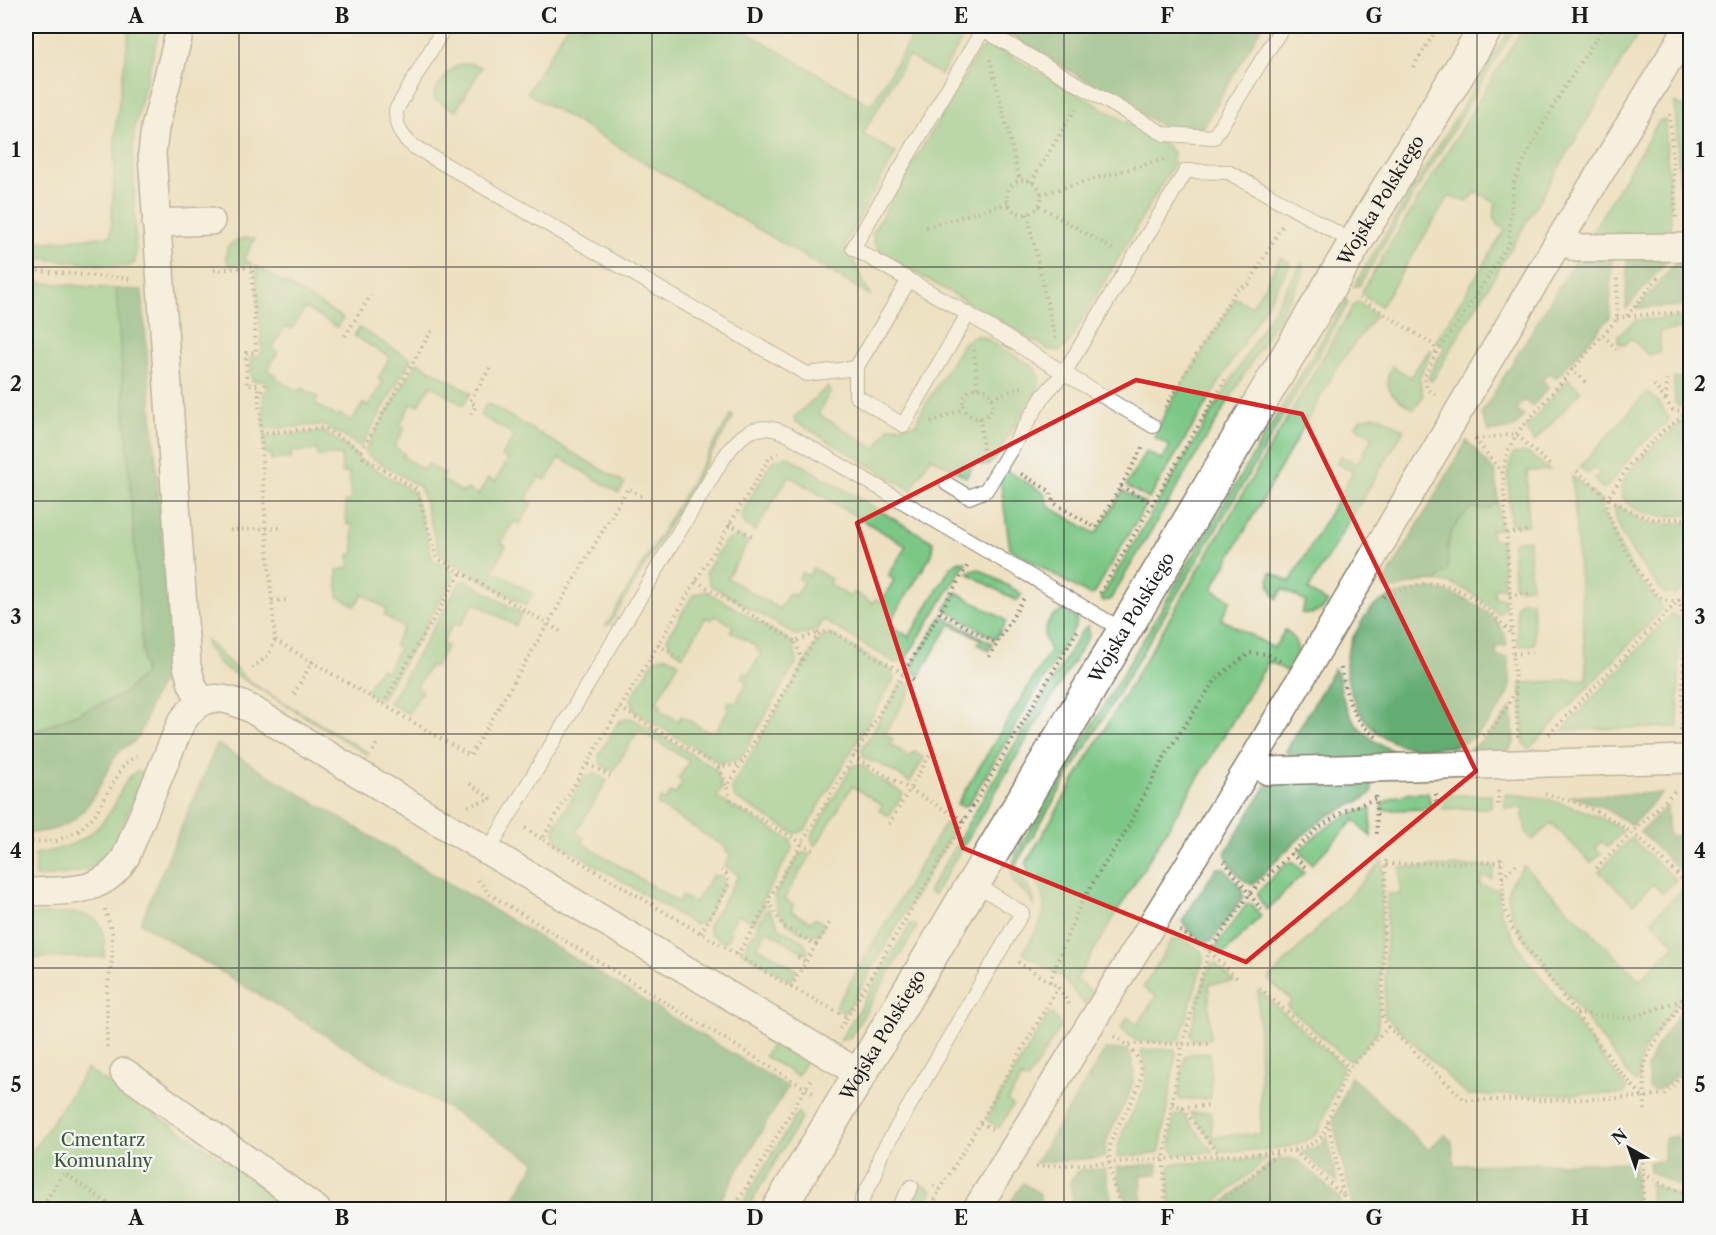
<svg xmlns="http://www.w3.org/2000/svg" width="1716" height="1235" viewBox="0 0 1716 1235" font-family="'Libre Caslon Text',serif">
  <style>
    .green { fill: #7bc785; stroke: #4c7250; stroke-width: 1.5 }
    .forest { fill: #64ac72; stroke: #406447; stroke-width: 1.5 }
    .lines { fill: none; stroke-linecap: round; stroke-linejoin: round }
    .lane-casing { stroke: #857e6f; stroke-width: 16 }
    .street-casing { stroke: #857e6f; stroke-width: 30 }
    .secondary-casing { stroke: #857e6f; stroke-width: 36 }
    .path { stroke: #857e6f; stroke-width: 4; stroke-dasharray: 1.5 4.5; stroke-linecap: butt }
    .lane { stroke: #fff; stroke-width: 14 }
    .street { stroke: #fff; stroke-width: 27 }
    .secondary { stroke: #fff; stroke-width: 33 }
    .marked { fill: none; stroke: #d62828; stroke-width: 4.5; stroke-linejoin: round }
    .grid { fill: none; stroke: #1c1c1c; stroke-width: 1.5; stroke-opacity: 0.55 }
    .labels { text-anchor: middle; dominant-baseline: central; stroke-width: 4.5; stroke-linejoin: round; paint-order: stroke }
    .street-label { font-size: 18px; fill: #1c1c1c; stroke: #f6f6f2 }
    .park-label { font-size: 18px; fill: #3d5841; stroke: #f6f6f2 }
    .neatline { fill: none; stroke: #1c1c1c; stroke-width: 2 }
    .grid-label { font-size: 20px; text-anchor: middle; font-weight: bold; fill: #1c1c1c }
  </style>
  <rect width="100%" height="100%" fill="#f6f6f2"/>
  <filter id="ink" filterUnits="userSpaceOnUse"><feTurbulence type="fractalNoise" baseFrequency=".0167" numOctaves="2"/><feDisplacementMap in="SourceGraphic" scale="12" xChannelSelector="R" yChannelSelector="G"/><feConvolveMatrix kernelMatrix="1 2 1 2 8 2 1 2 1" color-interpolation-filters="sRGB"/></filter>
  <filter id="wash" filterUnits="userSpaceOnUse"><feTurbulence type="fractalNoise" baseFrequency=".008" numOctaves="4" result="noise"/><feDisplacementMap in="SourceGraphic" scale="24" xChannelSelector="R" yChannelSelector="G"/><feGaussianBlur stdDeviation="1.35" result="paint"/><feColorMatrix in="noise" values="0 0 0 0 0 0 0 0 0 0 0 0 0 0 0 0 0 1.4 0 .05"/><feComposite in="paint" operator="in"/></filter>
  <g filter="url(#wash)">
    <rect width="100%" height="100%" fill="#eee1c2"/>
    <!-- green -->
    <path class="green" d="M130,26H160L134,130L133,160L136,256L135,263L127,267L26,257V239L46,242L111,236L116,122Z
      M567,26H736L871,105L918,26H953L966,33L941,75L908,56L863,134L896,153L845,243L870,295L527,93Z
      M1511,26H1516L1359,286H1354Z
      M1524,26H1643L1432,381L1428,379L1435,363L1444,350L1443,346L1436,340L1505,230C1494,222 1489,217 1497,204L1477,192L1467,201L1458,200L1449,196L1381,306L1363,295L1362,291Z
      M985,47H995L1167,145L1174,154L1173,165L1068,344L1060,351L1050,350L880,252L874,243L873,232L977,54Z
      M469,63L482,67L456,111L435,100L434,93C444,78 449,65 469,63Z
      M1675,102L1690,111V191H1680Z
      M1665,120L1672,237L1597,236L1592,232L1659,121Z
      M245,238L255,239L244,259L252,264L229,265L226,258L227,247L235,241Z
      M1281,257L1291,264L1149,499L1126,486L1146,451L1162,460L1170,446L1154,437L1167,409L1236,298L1252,307Z
      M1302,262L1304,274L1110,600L1103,601L1101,598Z
      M256,266L343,318L337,327L305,308L292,329L286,326L272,348L278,352L267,370L277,376L276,379L299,392L302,388L318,397L315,404L338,417L340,414L352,421L363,403L368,406L383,382L378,379L390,357L354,336L359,328L411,359L361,447L323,425L264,429L263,394L269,385L262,381H252L250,357L259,356L262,352Z
      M26,281L116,289L144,674L122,695L36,731H26Z
      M1346,299L1348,304L1255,464L1016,864C1018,880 1037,890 1034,908C1027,880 997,894 1019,848Z
      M1358,302L1376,315L1339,364L1212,589L1231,600L1221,619L1274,648L1285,630C1294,635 1297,643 1298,654L1288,672L1269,661L1076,980L1093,992L1085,1005L1062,977L1023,953C1038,927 1054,911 1036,882C1031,874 1025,871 1027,861L1353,306Z
      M1690,317V328L1660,331V353L1648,355L1631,338L1624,345L1618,342V335L1636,320Z
      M975,335L982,336L1034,367L1040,380L1039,387L994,460L988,465L974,464L966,477L931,457L911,490L796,422L793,418L827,387L831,391L818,414L876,449L889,427L917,424L918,417L963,343Z
      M1430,349L1432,351L1419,378L1423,396L1414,409C1396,399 1379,390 1392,366L1410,377Z
      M417,362L471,393L463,405L431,385L418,406L412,403L400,424L405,428L394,447L405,454L403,457L424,470L428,464L445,474L442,480L464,493L467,489L478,495L488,478L495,482L508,460L502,456L514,435L480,415L487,403L625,483L619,493L560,458L546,480L539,477L526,499L532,503L520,524L514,521L501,543L506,546L493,570L533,594L526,606L440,555L420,487L367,455L365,450Z
      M1674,378H1690V405L1678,406L1675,402Z
      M1568,379L1581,391L1534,442L1525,428Z
      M1647,392L1660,404L1669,418L1667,423L1638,447L1609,485L1605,488L1601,487L1594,479L1600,473L1594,468L1588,474L1580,467Z
      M731,415L734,416L610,624L606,626Z
      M1374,416L1382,417L1404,430L1308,590L1328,603C1320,613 1313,615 1301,613L1306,602L1283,589L1277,599C1270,591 1267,583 1271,572L1290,582L1353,472L1336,463L1341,456L1357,464L1373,437L1355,426L1361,419Z
      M1681,422L1685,424V442L1690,480V515C1678,515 1665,517 1653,515C1640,512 1618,503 1621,487C1624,470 1667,434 1681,422Z
      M324,432L349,448L360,460L414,492L433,560L453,572L454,578L381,700L366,691L380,668L386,672L399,649L394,645L403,628L384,615L387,609L363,594L355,606L338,596L337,570L349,568V554L354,553L352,524L347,525L345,502L351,501L349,473H342L341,455L318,456L317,450L291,452V459L271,460V454H265L264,436Z
      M1467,441L1495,472L1500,529L1490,530L1492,539L1501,540L1504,588H1494L1495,597L1504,598L1505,609L1498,614C1461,580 1437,573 1389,591L1383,585Z
      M1528,453L1550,470L1527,471L1528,525L1515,526L1510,522L1508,472L1513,454Z
      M787,456L933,542L932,554L889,624L909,637L951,567L959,561L966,562L905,660L895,663L823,620L816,631L796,635L710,585L706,572L725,541L738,536L748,542L727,578L779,609L789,593L795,596L803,582L798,578L802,572L809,576L813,568L831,579L829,584L850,597L854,592L872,603L875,599L881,602L894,580L888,576L906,546L789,476L755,531L745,525L741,514L772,461Z
      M1005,470L1044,493L1048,506L1096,534L1123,491L1146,504L1094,594L1089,595L1010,549L1000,478Z
      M1572,476L1600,500L1604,516L1633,570L1642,583L1661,604L1662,610L1529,749L1524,744L1521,683L1587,679Z
      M1619,506C1644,527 1659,525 1690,523V580L1677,594H1665C1650,577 1611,530 1615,507Z
      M1529,540L1531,587L1518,588L1514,585L1512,545L1516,541Z
      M979,569L1022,594L1017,601L969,574L968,572Z
      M466,580L522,614L515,626L474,602L460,626L454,623L442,644L447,646L435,667L430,665L417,687L422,691L408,714L389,703L460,582Z
      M706,591L792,642L797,661L740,759L720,763L635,712L631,698L655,659L666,656L679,663L656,702L662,705L659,710L678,721L681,716L709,732L711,730L716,731L729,709L726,706L729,701L735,704L747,682L741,678L745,672L749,674L761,653L756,650L758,647L730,631L733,626L715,615L712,620L706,617L683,656L672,649L667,638L693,595Z
      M956,592L1004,619L1006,622L995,639L945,609Z
      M1521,601H1532L1535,644L1521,646L1518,643L1516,606Z
      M1062,611H1067L1077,620L1076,625L968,805L962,806L957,804L1050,651L1044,637C1046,625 1049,615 1062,611Z
      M1672,613L1680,619L1678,727L1563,730Z
      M942,616L993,644L988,651L978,644L981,639L950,624L919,676L915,674L912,665Z
      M1088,626L1089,635L934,895L928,892L1081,632Z
      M832,635L891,670L894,679L805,830L795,834L735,798L731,788L820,637Z
      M206,640L250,682L369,753L368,755L221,666L206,646Z
      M909,682L914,685L885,734L893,739L890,744L910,757L914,752L924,758L910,782L875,761L871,762L864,757L861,750L900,685Z
      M631,718L716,769L722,788L717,798L791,840L792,849L761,903L765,905L754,923L738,914L728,931L731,933L725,943L710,934L708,926L739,875L724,866L731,855L725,851L727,848L657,805L661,798L665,801L671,792L675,795L682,782L678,779L689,761L638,730L613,772L601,765L599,755L619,721Z
      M860,764L867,768L869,773L903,793L889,817L879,810L882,805L852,786L816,846L813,844L811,837L852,766Z
      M137,771L145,773L113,848C94,875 65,875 35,877V854C69,848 93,840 112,809C121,795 122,780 137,771Z
      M595,773L607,781L576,832L584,838L582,843L678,902L682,896L694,903L713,875L717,877L719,875L722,877L724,885L703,923L695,925L557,842L554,827L585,777Z
      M1411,793H1428L1432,809L1382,810V804L1394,797Z
      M1505,794C1546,796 1589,808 1623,831L1608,847L1601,841L1595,848L1601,853L1591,863L1551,823L1533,840L1526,833L1522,808H1505Z
      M1446,795H1491V808L1442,809Z
      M1371,809V837L1354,820L1312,864L1302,854L1301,849C1322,830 1342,813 1371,809Z
      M945,823L950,825L953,832L847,1011L842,1012L835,1008Z
      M1631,838L1676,880L1662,893L1653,884L1633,904L1599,871Z
      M808,852L811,854L784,899L794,905L791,911L811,922L815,918L825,924L818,935C798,936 775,918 774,896L800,854Z
      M1383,860L1378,1032L1350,1062L1287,1007L1292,1000L1268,980Z
      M1288,862H1293L1304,873L1267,910L1259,899L1258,892Z
      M1495,866L1492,879L1483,876L1480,885L1500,890L1499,902L1501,913L1523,954L1627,1089L1624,1094L1467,1095L1384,1015L1387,894H1400V867Z
      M1524,866L1640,980L1675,944L1651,920L1684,888L1690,894V985L1642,1052L1639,1066V1081L1635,1083C1612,1053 1589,1022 1565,991C1544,964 1512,933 1508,898C1506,885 1516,875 1524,866Z
      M1247,904H1252L1261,916L1222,956L1217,951L1216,946Z
      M768,908L780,928L804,942L808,952L806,954L767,930L757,946L797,970L791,981L742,952Z
      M76,913C104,916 106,932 104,957L26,958V915Z
      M911,923L917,927L849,1039L840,1040Z
      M1183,938L1201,951L1204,958L1180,1039L1175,1042L1136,1041L1121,1028L1127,1017L1138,1024L1156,996L1143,988L1172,940Z
      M1215,963L1234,982L1209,984L1210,1039L1194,1040L1190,1035L1199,995L1211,964Z
      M1258,990L1343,1066L1320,1129C1305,1153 1247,1150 1220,1151L1190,1113L1211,1112L1212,1136L1261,1134Z
      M1053,1014L1061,1026L1027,1081L1022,1078L1007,1101L1013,1105L999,1128L988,1121L987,1117L1048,1015Z
      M775,1040L807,1059L797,1076L764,1056Z
      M1174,1049L1176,1053L1160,1151L1155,1154L1117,1157C1118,1116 1162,1094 1140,1050Z
      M1210,1053L1211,1098L1181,1100L1178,1097L1185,1056L1189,1054Z
      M87,1069L298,1209L26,1210V1161Z
      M798,1112L802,1117L747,1209H739Z
      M1182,1113L1213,1152L1176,1154L1170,1148L1174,1116Z
      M1268,1158L1208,1209H1170L1169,1168L1172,1164Z
      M920,1183L933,1191L921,1209L905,1210Z
      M1650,1183L1690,1202V1209H1651Z"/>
    <!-- forest -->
    <path class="forest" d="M1003,26H1262L1203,128L1168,130L1010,35Z
      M1579,254L1612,255L1610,317L1556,379L1549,373L1542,380L1549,387L1532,407L1524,400L1516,410L1524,416L1514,428L1489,432L1481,414Z
      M1672,255L1626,309L1627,257Z
      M1682,255H1690V306L1637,308Z
      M116,289L142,290L171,649C167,674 163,678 152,700C146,712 145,728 137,739C133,744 124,746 119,752C113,758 109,768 105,776C85,814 72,832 26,833V731H36L122,695L144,674Z
      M1467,441L1495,472L1498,502L1488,509L1471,508C1449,529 1446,539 1448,569L1436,581H1421L1389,591L1383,585Z
      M1434,589C1461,594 1505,614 1507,646L1496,647L1497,657H1508C1508,667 1512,679 1510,689C1507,700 1498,711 1491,720C1484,728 1477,736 1467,741C1458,747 1447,747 1436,748C1394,752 1363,731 1350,690C1343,668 1345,649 1358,629C1361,623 1365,615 1370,610C1385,594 1413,590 1434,589Z
      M1334,669C1341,675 1339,686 1342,695C1353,732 1374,742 1407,758L1295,761L1286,751Z
      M1512,706L1514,743L1506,755L1458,756C1481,745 1498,728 1512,706Z
      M217,744L788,1087L715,1209H508L536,1162L140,923Z
      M1372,779V792C1363,803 1340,808 1327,817C1299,836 1276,861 1253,885C1240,882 1230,865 1225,853L1268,783Z
      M1662,793L1632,825L1600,806L1570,796Z
      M1667,806L1669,836L1690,835V880L1640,832Z
      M1216,868H1224L1242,889L1243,897L1212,941L1204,943L1188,931L1182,921Z
      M1690,997V1060L1664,1087L1653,1091L1649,1088L1647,1068L1654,1050Z
      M1106,1049L1127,1050C1151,1089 1104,1119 1105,1157L1035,1163Z
      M1351,1076L1429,1150L1444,1134L1452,1141L1454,1165L1635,1162L1636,1205L1633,1210L1353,1209L1333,1121Z
      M1327,1135L1337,1183L1302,1152L1321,1145Z
      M1676,1136L1690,1151V1192L1650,1172L1649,1162L1664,1161V1138Z
      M1289,1158L1299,1161L1340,1198L1343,1209H1216L1269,1164L1279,1159Z
      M1158,1164V1174L1141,1175L1143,1209H1130L1119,1183L1117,1167Z
      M1105,1169L1110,1194L1115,1209H1050L1073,1207L1070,1181L1079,1170Z
      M1023,1183L1040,1194L1041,1209H1006Z"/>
  </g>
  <g filter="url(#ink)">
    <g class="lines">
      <!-- lane casing -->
      <g class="lane-casing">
        <path id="lane" d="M445,26L396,110C396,127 400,135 413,146L807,374L856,368L909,280
          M977,26L1164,134L1214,137L1283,26
          M856,368V396L903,425L968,314
          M1153,426L1064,373L1186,171L1228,172L1355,243
          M947,484L969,497L986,490L1044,395L1064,373L968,314L853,248L985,26
          M488,851L719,465C737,437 755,417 789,435L1124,631
          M863,1210L862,1199L875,1175L880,1156L1022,913L974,883
          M897,1210L911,1187"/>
      </g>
      <!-- street casing -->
      <g class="street-casing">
        <path id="street" d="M181,26L155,128L152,153L187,666L192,684L201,702
          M156,223L211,221
          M1560,239L1577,248L1690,247
          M1252,762L1268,771L1690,759
          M26,892C65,890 104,896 126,856L181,723C202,692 221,694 251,709L860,1074
          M124,1072L317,1210
          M976,1210L1252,762L1560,239L1689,26"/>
      </g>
      <!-- secondary casing -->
      <g class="secondary-casing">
        <g id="secondary">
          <path id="s1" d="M778,1210L860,1074L1355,243L1487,26"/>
        </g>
      </g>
      <!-- path -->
      <path class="path" d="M990,59L1020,181
        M1413,67L1439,26
        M1670,114L1676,220
        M1007 197a17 17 0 1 1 34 0a17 17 0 1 1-34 0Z
        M1031,182L1076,108
        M1041,194L1165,159L1168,161
        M1039,206L1113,249
        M1027,214L1056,342
        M926,227L1008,203
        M26,270L133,279
        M214,270L252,267L256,352L246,353L247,385H258L266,529L275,640L470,756L628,488L644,498
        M1359,298L1434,345L1436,353L1424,378L1427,389L1435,395
        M1627,316L1660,275
        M1617,319L1627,316L1690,312
        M1603,335L1617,319V275
        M345,336L371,295
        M974,350L977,388
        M1436,353L1465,313L1509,243L1513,184L1533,142L1568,81L1605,26
        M1571,369L1587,384
        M1654,385L1673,410L1688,412
        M963 403a15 15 0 1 1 30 0a15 15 0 1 1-30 0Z
        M259,396L266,383
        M992,398L1022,387
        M1666,399L1667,379
        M1165,407L1236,290L1249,284L1282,226
        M1688,412L1663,431L1630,464L1608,498L1638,515L1653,519H1690
        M1689,413L1690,463
        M471,414L476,406L470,401L491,366
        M980,418L983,450
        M931,422L964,409
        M260,433L324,428L361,451L363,457L416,489L437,558L563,633
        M1475,439L1502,472
        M1476,439L1516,434L1552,467
        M361,451L432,330
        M779,454L770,457L542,839L791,987L816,945L782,925L768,900L968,565
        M1577,471L1608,498C1608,502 1607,508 1608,512C1614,532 1646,591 1665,600C1668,601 1675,601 1679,601L1685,624L1690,636
        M1021,474L1050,491L1054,503L1096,528L1121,486L1153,504
        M1121,486L1144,445
        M729,524L752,536
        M230,530L280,528
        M1507,533L1528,531
        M696,581L795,641
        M1100,593L1227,377
        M1509,595L1532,594
        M1383,597C1396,592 1410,586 1424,584C1460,580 1488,609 1511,633
        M272,601L288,600
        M940,612L997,644
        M658,645L681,659
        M1513,654L1535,652
        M989,657L1025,596
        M802,661L795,641L818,633
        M252,668L268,656L275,640
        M1341,668C1346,696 1352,721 1378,738
        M294,694L315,657
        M383,704L461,573
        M620,708L719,767L740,764
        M1680,730L1682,727L1685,627
        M1549,734L1690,589
        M1483,736C1497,724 1509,706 1516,689
        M1518,737L1503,473L1506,456L1516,434L1603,335L1618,351
        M373,751L377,743
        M853,756L964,821
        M588,764L610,776
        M719,767L727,787
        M470,784L492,799
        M1498,791V808
        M1436,794V809
        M1545,794C1575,801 1604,812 1629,831C1651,846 1671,869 1690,887
        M1376,796L1377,837
        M468,806L492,799
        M889,824L930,755
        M525,828L542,839
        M26,842L56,841L78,831L94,816L125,763L137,756
        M813,850L731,801L727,787L819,633L832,631L916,681
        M1291,853L1307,869
        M1501,858L1504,908L1513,929L1617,1068L1643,1097
        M1386,860L1382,1016L1388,1027
        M1224,861L1264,913
        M1386,864L1501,862
        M1596,868L1677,789
        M1502,878L1519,862
        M478,880L489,894L813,1093
        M105,909L112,933V960L107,991V1050
        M1180,931L1209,951L1237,978
        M701,933L729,884L726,874L721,871
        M816,945L831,920
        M737,955L769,902
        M798,957L806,962
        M1018,962L1058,987L1069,1004
        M1050,982L1067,936L1082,901L1102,868L1122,838L1166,754L1207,692L1219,676L1250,653L1267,654L1280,661
        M791,987L847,1017
        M1260,988L1350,1068
        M1576,1013L1630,1018L1685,999
        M840,1029L1079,628
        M1114,1036C1169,1069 1125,1102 1111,1142C1105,1160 1115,1194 1123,1210
        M1129,1044H1210
        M1172,1104L1182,1107L1219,1155
        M1182,1107L1211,1106
        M1645,1110L1644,1066L1651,1048L1690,991
        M1328,1122L1343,1194
        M980,1123L1058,987
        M1294,1151L1343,1195L1347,1210
        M1643,1162V1210
        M1036,1167L1279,1152C1296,1150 1311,1148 1323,1135L1346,1072L1388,1027L1465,1100H1556L1644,1097L1665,1094L1690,1067
        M1643,1174L1690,1197
        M940,1190L980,1123L992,1129
        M39,1210L64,1173L118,1210
        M733,1210L812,1077
        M928,1210L940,1190L933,1185
        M1165,1210L1164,1159L1172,1104L1182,1046L1209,951L1250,893L1317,829L1344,811L1377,798
        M1212,1210L1279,1152
        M1637,1210L1643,1200"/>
      <!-- lane -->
      <use href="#lane" class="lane"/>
      <!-- street -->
      <use href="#street" class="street"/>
      <!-- secondary -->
      <use href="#secondary" class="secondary"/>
    </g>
  </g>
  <!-- marked area -->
  <path d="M0 0H1716V1235H0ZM1136,380L1302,414L1476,771L1246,962L963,848L857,523Z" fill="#eee1c2" fill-opacity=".55" fill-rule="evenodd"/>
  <path class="marked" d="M1136,380L1302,414L1476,771L1246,962L963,848L857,523Z"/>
  <!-- grid -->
  <path class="grid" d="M239,26V1210M446,26V1210M652,26V1210M858,26V1210M1064,26V1210M1270,26V1210M1477,26V1210M26,267H1690M26,501H1690M26,734H1690M26,968H1690"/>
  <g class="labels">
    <!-- street labels -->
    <g class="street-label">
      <text stroke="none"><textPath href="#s1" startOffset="1176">Wojska Polskiego</textPath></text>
      <text stroke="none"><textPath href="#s1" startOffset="690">Wojska Polskiego</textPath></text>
      <text stroke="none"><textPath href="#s1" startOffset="204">Wojska Polskiego</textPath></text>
    </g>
    <!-- park labels -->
    <g class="park-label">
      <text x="103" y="1140">Cmentarz<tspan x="103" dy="21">Komunalny</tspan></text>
    </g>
  </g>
  <!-- margin -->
  <rect width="1716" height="1235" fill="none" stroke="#f6f6f2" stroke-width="66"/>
  <!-- north arrow -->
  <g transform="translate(1629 1148) rotate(320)" stroke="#f6f6f2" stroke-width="4.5" paint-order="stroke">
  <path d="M0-4.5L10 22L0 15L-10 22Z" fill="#1c1c1c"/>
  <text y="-9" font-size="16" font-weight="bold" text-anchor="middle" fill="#1c1c1c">N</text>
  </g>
  <rect x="33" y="33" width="1650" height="1169" class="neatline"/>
  <g class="grid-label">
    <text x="136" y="23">A</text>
    <text x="342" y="23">B</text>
    <text x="549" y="23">C</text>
    <text x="755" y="23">D</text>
    <text x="961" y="23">E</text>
    <text x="1167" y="23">F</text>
    <text x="1374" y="23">G</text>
    <text x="1580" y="23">H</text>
    <text x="16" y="157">1</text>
    <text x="1700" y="157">1</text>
    <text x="16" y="391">2</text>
    <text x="1700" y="391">2</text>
    <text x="16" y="624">3</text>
    <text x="1700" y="624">3</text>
    <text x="16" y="858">4</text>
    <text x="1700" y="858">4</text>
    <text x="16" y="1092">5</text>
    <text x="1700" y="1092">5</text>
    <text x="136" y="1225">A</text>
    <text x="342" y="1225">B</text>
    <text x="549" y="1225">C</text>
    <text x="755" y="1225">D</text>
    <text x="961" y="1225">E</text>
    <text x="1167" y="1225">F</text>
    <text x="1374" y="1225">G</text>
    <text x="1580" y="1225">H</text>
  </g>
</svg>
